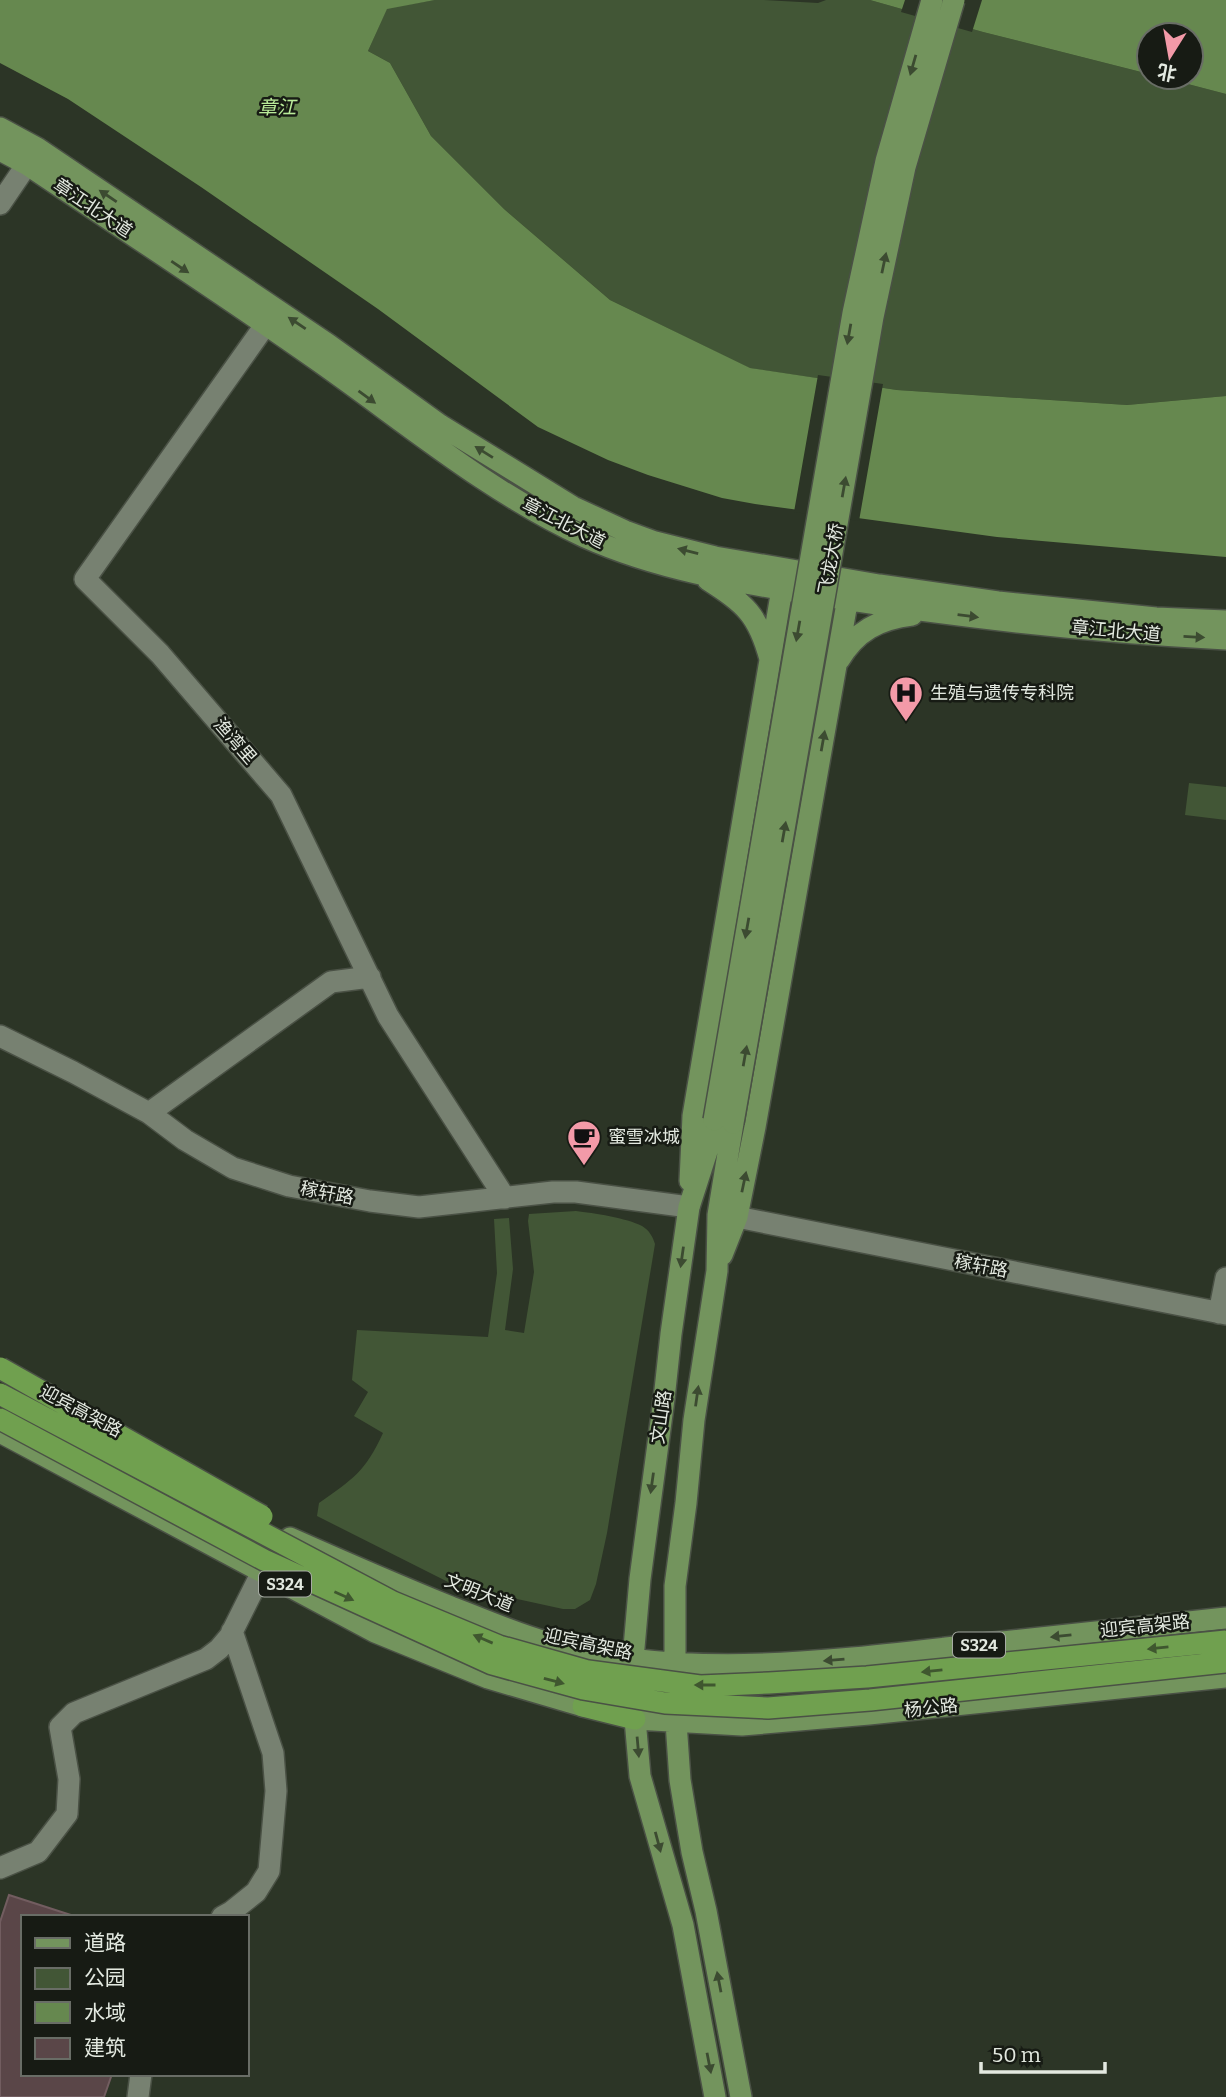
<svg xmlns="http://www.w3.org/2000/svg" width="1226" height="2097" viewBox="0 0 1226 2097" font-family="Bitter,'Noto Sans SC',serif">
  <style>
    .green { fill: #425636 }
    .water { fill: #66884f }
    .pier { fill: #2c3526 }
    .building { fill: #5a4648; stroke: #725d60; stroke-width: 2 }
    .lines { fill: none; stroke-linecap: round; stroke-linejoin: round }
    .minor-casing { stroke: #4a5145; stroke-width: 24 }
    .major-casing { stroke: #4a5145; stroke-width: 24 }
    .highway-casing { stroke: #4a5145; stroke-width: 24 }
    .minor { stroke: #778171; stroke-width: 21 }
    .major { stroke: #73945d; stroke-width: 21 }
    .highway { stroke: #70a04f; stroke-width: 21 }
    .major-bridge-casing { stroke: #4a5145; stroke-width: 24; stroke-linecap: butt }
    .highway-bridge-casing { stroke: #4a5145; stroke-width: 24; stroke-linecap: butt }
    .major-bridge { stroke: #73945d; stroke-width: 21 }
    .highway-bridge { stroke: #70a04f; stroke-width: 21 }
    .oneway { fill: #3c4b31 }
    .oneway2 { fill: #3f572f }
    .labels { text-anchor: middle; dominant-baseline: central; stroke-width: 5; stroke-linejoin: round; paint-order: stroke }
    .shield { fill: #171b14; stroke: #a6aba3; stroke-width: 2 }
    .shield-label { font-size: 16px; font-weight: bold; fill: #e3e9e0 }
    .street-label { font-size: 18px; fill: #e3e9e0; stroke: #171b14 }
    .poi-label { font-size: 18px; fill: #e3e9e0; stroke: #171b14; text-anchor: start }
    .water-label { font-size: 19px; font-style: italic; fill: #baec9a; stroke: #171b14 }
  </style>
  <rect width="100%" height="100%" fill="#2c3526"/>
  <!-- green -->
  <path class="green" d="M435,0H764L818,3L826,0H870L983,32L1149,74V77H1161L1226,94V396L1127,405L897,390L749,368L610,300L504,209L431,136L390,63L368,51L387,8Z
    M1189,783L1226,787V820L1185,815Z
    M576,1211C593,1213 627,1218 642,1226C649,1230 653,1237 655,1244L607,1533L596,1584L590,1600L575,1609H563L454,1585L317,1516L319,1503C353,1479 365,1472 383,1433L354,1416L368,1392L352,1380L357,1330L488,1337L497,1273L494,1219L509,1218L513,1269L505,1330L524,1333L534,1272L528,1221L529,1214Z"/>
  <!-- water -->
  <path class="water" d="M0,0H435L387,9L368,51L390,63L431,136L504,209L610,300L750,368L897,390L1127,405L1226,396V557L997,537L755,504L722,498L648,475L608,460L538,427L378,309L201,187L68,99L0,63Z
    M870,0H1226V94L1161,77H1191V35H1149V74L983,32Z"/>
  <!-- pier -->
  <path class="pier" d="M905,0H982L972,32L901,12Z
    M818,375L883,384L859,521L794,512Z"/>
  <!-- building -->
  <path class="building" d="M9,1895L77,1917H23V2074H112L104,2097H0V1922Z"/>
  <g class="lines">
    <!-- minor casing -->
    <g class="minor-casing">
      <path id="minor" d="M0,204L36,151
        M266,324L85,579L160,654L281,795L388,1016L505,1198
        M0,1036L73,1072L149,1113L185,1140L233,1168L289,1186L370,1201L419,1207L553,1192H576L689,1207
        M149,1113L331,982L370,977
        M737,1217L1226,1314
        M1219,1313L1226,1278
        M0,1868L38,1852L67,1814L69,1779L60,1727L74,1713L206,1659L219,1649L230,1636L262,1572
        M222,1917L231,1912L256,1892L269,1871L276,1791L273,1753L232,1631
        M138,2097L141,2074"/>
    </g>
    <!-- major casing -->
    <g class="major-casing">
      <path id="major" d="M0,128L37,148L329,345L440,425L573,507L625,531L655,542L715,557L879,585L998,602L1156,618L1226,621
        M0,150L28,165C123,229 220,292 314,358C403,420 486,491 585,537C661,571 742,583 823,596C956,617 1091,632 1226,639
        M708,580C745,604 758,614 770,659
        M839,660C856,631 879,619 912,615
        M714,1120L710,1142L689,1207L671,1334L664,1399L640,1579L633,1659L635,1719L640,1776L683,1925L715,2097
        M733,1123L718,1215L717,1271L694,1420L686,1503L675,1586V1663L676,1722L680,1780L692,1852L706,1911L741,2097
        M690,1181L693,1116L784,577
        M722,1255L737,1217L755,1127L850,586
        M0,1432L375,1632L488,1678L583,1706
        M290,1538C344,1562 397,1585 451,1607C483,1619 514,1633 546,1642C677,1679 814,1663 946,1648C1040,1638 1133,1628 1226,1618
        M635,1719L742,1725L869,1714L1226,1677"/>
    </g>
    <!-- highway casing -->
    <g class="highway-casing">
      <path id="highway" d="M583,1706L635,1719"/>
    </g>
    <!-- minor -->
    <use href="#minor" class="minor"/>
    <!-- major -->
    <use href="#major" class="major"/>
    <!-- highway -->
    <use href="#highway" class="highway"/>
    <!-- major-bridge casing -->
    <g class="major-bridge-casing">
      <path id="major-bridge" d="M714,1120L853,313L886,161L932,0
        M733,1123L873,317L905,167L954,0"/>
    </g>
    <!-- highway-bridge casing -->
    <g class="highway-bridge-casing">
      <path id="highway-bridge" d="M0,1368L262,1516
        M0,1394L393,1602L499,1646L588,1671L700,1686L769,1683L867,1677L1226,1641
        M0,1419L264,1560L492,1664L583,1689L665,1703L768,1708L870,1700L1226,1662"/>
    </g>
    <!-- major-bridge -->
    <use href="#major-bridge" class="major-bridge"/>
    <!-- highway-bridge -->
    <use href="#highway-bridge" class="highway-bridge"/>
  </g>
  <!-- one-way arrows -->
  <defs><path id="oneway-solid" d="M-6-.8H1V-3.2L6.5 0L1 3.2V.8H-6Z" transform="scale(1.75)"/></defs>
  <g class="oneway">
    <use href="#oneway-solid" transform="translate(913 65) rotate(106)"/>
    <use href="#oneway-solid" transform="translate(108 196) rotate(-146)"/>
    <use href="#oneway-solid" transform="translate(884 263) rotate(-78)"/>
    <use href="#oneway-solid" transform="translate(180 267) rotate(34)"/>
    <use href="#oneway-solid" transform="translate(297 323) rotate(-146)"/>
    <use href="#oneway-solid" transform="translate(849 334) rotate(100)"/>
    <use href="#oneway-solid" transform="translate(367 397) rotate(36)"/>
    <use href="#oneway-solid" transform="translate(484 452) rotate(-148)"/>
    <use href="#oneway-solid" transform="translate(844 487) rotate(-80)"/>
    <use href="#oneway-solid" transform="translate(688 551) rotate(-166)"/>
    <use href="#oneway-solid" transform="translate(968 616) rotate(7)"/>
    <use href="#oneway-solid" transform="translate(798 631) rotate(100)"/>
    <use href="#oneway-solid" transform="translate(1194 637) rotate(3)"/>
    <use href="#oneway-solid" transform="translate(823 741) rotate(-80)"/>
    <use href="#oneway-solid" transform="translate(784 832) rotate(-80)"/>
    <use href="#oneway-solid" transform="translate(747 928) rotate(100)"/>
    <use href="#oneway-solid" transform="translate(745 1056) rotate(-80)"/>
    <use href="#oneway-solid" transform="translate(744 1182) rotate(-78)"/>
    <use href="#oneway-solid" transform="translate(682 1257) rotate(98)"/>
    <use href="#oneway-solid" transform="translate(697 1396) rotate(-82)"/>
    <use href="#oneway-solid" transform="translate(652 1483) rotate(98)"/>
    <use href="#oneway-solid" transform="translate(1061 1636) rotate(174)"/>
    <use href="#oneway-solid" transform="translate(834 1660) rotate(175)"/>
    <use href="#oneway-solid" transform="translate(638 1747) rotate(85)"/>
    <use href="#oneway-solid" transform="translate(658 1842) rotate(75)"/>
    <use href="#oneway-solid" transform="translate(719 1982) rotate(-101)"/>
    <use href="#oneway-solid" transform="translate(709 2063) rotate(79)"/>
  </g>
  <g class="oneway2">
    <use href="#oneway-solid" transform="translate(344 1596) rotate(24)"/>
    <use href="#oneway-solid" transform="translate(483 1639) rotate(-157)"/>
    <use href="#oneway-solid" transform="translate(1158 1648) rotate(174)"/>
    <use href="#oneway-solid" transform="translate(932 1671) rotate(174)"/>
    <use href="#oneway-solid" transform="translate(554 1681) rotate(15)"/>
    <use href="#oneway-solid" transform="translate(705 1685) rotate(-180)"/>
  </g>
  <!-- icons -->
  <defs>
    <g id="hospital-pin" transform="scale(1.75)"><path d="M0 17L-7.5 6A9.5 9.5 0 1 1 7.5 6Z" fill="#f39aa8" stroke="#171b14"/><path d="M-5-5h3v3.5h4V-5h3V5h-3V1.5h-4V5h-3Z" fill="#111"/></g>
    <g id="cafe-pin" transform="scale(1.75)"><path d="M0 17L-7.5 6A9.5 9.5 0 1 1 7.5 6Z" fill="#f39aa8" stroke="#171b14"/><path d="M-5.5-4.5H6V0H3Q3 3.5 0 3.5H-2.5Q-5.5 3.5-5.5 0ZM3-3.2v2h1.7v-2ZM-6 4.5H4V6H-6Z" fill="#111"/></g>
  </defs>
  <g fill-rule="evenodd">
    <use href="#hospital-pin" x="906" y="693"/>
    <use href="#cafe-pin" x="584" y="1137"/>
  </g>
  <g class="labels">
    <!-- shield labels -->
    <g class="shield">
      <rect x="259" y="1571.5" width="52" height="25" rx="5"/>
      <rect x="953" y="1632.5" width="52" height="25" rx="5"/>
    </g>
    <g class="shield-label">
      <text x="285" y="1584">S324</text>
      <text x="979" y="1645">S324</text>
    </g>
    <!-- street labels -->
    <g class="street-label">
      <text transform="translate(93 208) rotate(34)">章江北大道</text>
      <text transform="translate(564 523) rotate(27)">章江北大道</text>
      <text transform="translate(831 559) rotate(-80)">飞龙大桥</text>
      <text transform="translate(1116 631) rotate(5)">章江北大道</text>
      <text transform="translate(235 741) rotate(49)">渔湾里</text>
      <text transform="translate(327 1193) rotate(11)">稼轩路</text>
      <text transform="translate(981 1266) rotate(11)">稼轩路</text>
      <text transform="translate(81 1411) rotate(28)">迎宾高架路</text>
      <text transform="translate(661 1417) rotate(-82)">文山路</text>
      <text transform="translate(479 1593) rotate(22)">文明大道</text>
      <text transform="translate(1145 1626) rotate(-6)">迎宾高架路</text>
      <text transform="translate(588 1644) rotate(12)">迎宾高架路</text>
      <text transform="translate(931 1708) rotate(-6)">杨公路</text>
    </g>
    <!-- poi labels -->
    <g class="poi-label">
      <text x="930" y="693">生殖与遗传专科院</text>
      <text x="608" y="1137">蜜雪冰城</text>
    </g>
    <!-- water labels -->
    <g class="water-label">
      <text x="277" y="107">章江</text>
    </g>
  </g>
  <!-- legend -->
  <rect x="21" y="1915" width="228" height="161" fill="#171b14" stroke="#696d66" stroke-width="2"/>
  <rect x="35" y="1938" width="35" height="10" fill="#73945d" stroke="#696d66" stroke-width="2"/>
  <text x="84" y="1950" font-size="21" fill="#e3e9e0">道路</text>
  <rect x="35" y="1968" width="35" height="21" fill="#425636" stroke="#696d66" stroke-width="2"/>
  <text x="84" y="1985" font-size="21" fill="#e3e9e0">公园</text>
  <rect x="35" y="2002" width="35" height="21" fill="#66884f" stroke="#696d66" stroke-width="2"/>
  <text x="84" y="2020" font-size="21" fill="#e3e9e0">水域</text>
  <rect x="35" y="2038" width="35" height="21" fill="#5a4648" stroke="#696d66" stroke-width="2"/>
  <text x="84" y="2055" font-size="21" fill="#e3e9e0">建筑</text>
  <!-- north arrow -->
  <g transform="translate(1170 56) rotate(191)"><circle r="33" fill="#171b14" stroke="#696d66" stroke-width="2"/>
  <path d="M0-5L12 26L0 18L-12 26Z" fill="#f39aa8"/>
  <text y="-10" font-size="19" font-weight="bold" text-anchor="middle" fill="#e3e9e0">北</text>
  </g>
  <!-- scale -->
  <path d="M981 2062v10h124v-10" fill="none" stroke="#e3e9e0" stroke-width="3.5"/>
  <text x="992" y="2062" font-size="21" fill="#e3e9e0" stroke="#171b14" stroke-width="5" paint-order="stroke">50 m</text>
</svg>
